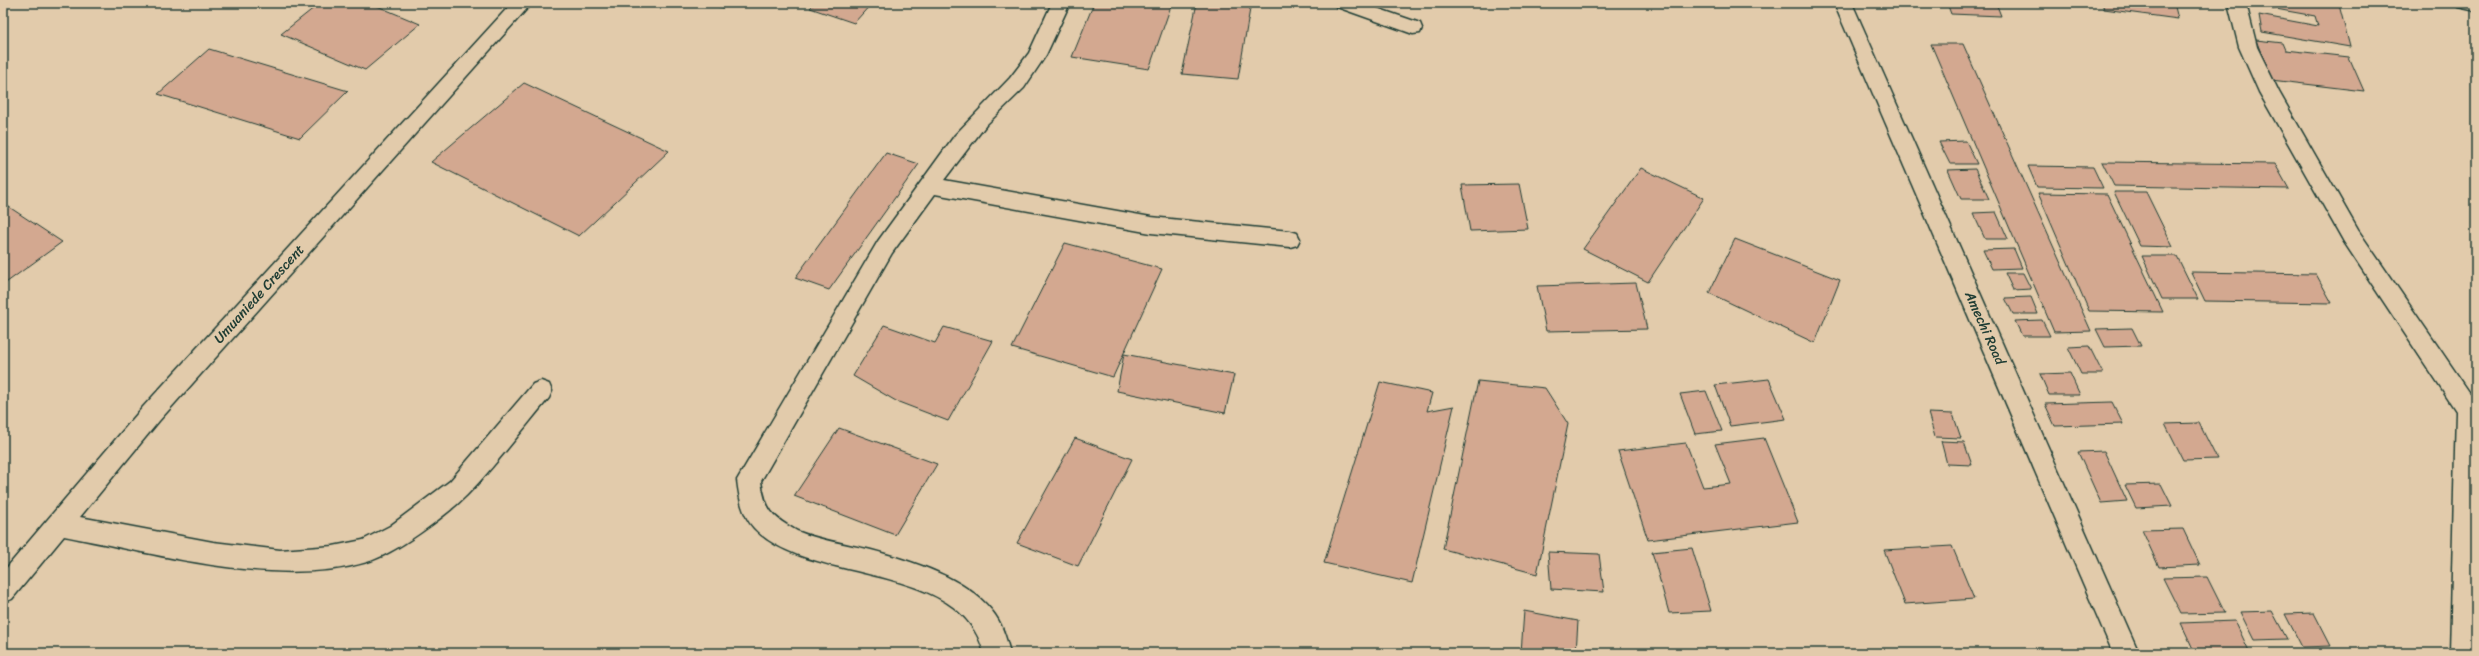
<svg xmlns="http://www.w3.org/2000/svg" width="2479" height="656" viewBox="0 0 2479 656" font-family="Sriracha,sans-serif">
  <style>
    .building { fill: #d3a890; stroke: #1f3d34 }
    .lines { fill: none; stroke-linecap: round; stroke-linejoin: round }
    .minor-casing { stroke: #1f3d34; stroke-width: 3 }
    .major-casing { stroke: #1f3d34; stroke-width: 3 }
    .minor { fill: #e2cbab; fill-rule: evenodd }
    .major { fill: #e2cbab; fill-rule: evenodd }
    .labels { text-anchor: middle; dominant-baseline: central; stroke-width: 3; stroke-linejoin: round; paint-order: stroke }
    .street-label { font-size: 14px; fill: #1f3d34; stroke: #e2cbab }
  </style>
  <rect width="100%" height="100%" fill="#e2cbab"/>
  <filter id="ink" filterUnits="userSpaceOnUse"><feTurbulence type="fractalNoise" baseFrequency=".025" numOctaves="2"/><feDisplacementMap in="SourceGraphic" scale="8" xChannelSelector="R" yChannelSelector="G"/><feConvolveMatrix kernelMatrix="1 2 1 2 8 2 1 2 1" color-interpolation-filters="sRGB"/></filter>
  <g filter="url(#ink)">
    <!-- building -->
    <path class="building" d="M320,3H370L420,24L365,70L281,34Z
      M704,3H727L724,8Z
      M815,3H872L854,23L810,8Z
      M1094,3H1172L1149,69L1072,57Z
      M1197,3H1251L1238,79L1182,74Z
      M1947,3H1996L2001,16L1951,14Z
      M2102,3H2174L2178,19L2104,9Z
      M2258,3H2325L2339,5L2350,47L2262,32L2259,15L2318,26L2315,16L2259,6Z
      M2256,40L2283,43L2286,50L2349,57L2364,91L2271,80Z
      M1931,44H1963L2091,331L2054,332Z
      M209,49L348,91L300,138L158,94Z
      M524,83L669,151L579,236L431,162Z
      M1966,141L1977,164H1950L1939,142Z
      M886,153L919,164L829,290L795,278Z
      M2102,162L2275,164L2289,189L2114,186Z
      M2028,166L2093,167L2103,188L2037,187Z
      M1641,168L1704,198L1648,282L1583,249Z
      M1975,169L1989,199H1961L1948,170Z
      M1519,184L1528,229L1470,231L1462,185Z
      M2114,192H2146L2173,247L2140,246Z
      M2038,193L2107,194L2163,312L2089,311Z
      M3,203L62,242L3,285Z
      M1996,212L2008,239H1985L1973,213Z
      M1735,239L1840,280L1815,343L1709,293Z
      M1065,243L1162,269L1113,377L1012,348Z
      M2014,249L2022,268L1992,269L1983,250Z
      M2142,256H2177L2198,299H2162Z
      M2191,272L2316,274L2332,303L2205,301Z
      M2005,273H2023L2031,289L2013,290Z
      M1636,283L1647,329L1546,331L1537,286Z
      M2031,297L2038,314H2013L2005,298Z
      M2042,320L2050,336H2022L2015,321Z
      M884,325L935,343L944,327L993,341L948,421L896,401L853,376Z
      M2132,328L2141,346L2105,347L2096,329Z
      M2089,346L2103,374H2081L2068,347Z
      M1124,354L1234,375L1225,413L1117,391Z
      M2070,373L2080,395H2049L2040,374Z
      M1769,379L1786,419L1730,426L1715,385Z
      M1478,381L1545,388L1568,424L1537,574L1443,549Z
      M1380,382L1432,393L1427,411L1454,406L1412,583L1324,563Z
      M1706,391L1722,431L1695,434L1680,394Z
      M2112,402L2123,424L2055,426L2045,404Z
      M1928,413L1953,414L1961,438L1935,437Z
      M2199,423L2217,459L2183,460L2165,424Z
      M839,428L937,464L895,535L794,496Z
      M1075,438L1132,459L1078,566L1017,543Z
      M1764,438L1798,522L1648,540L1618,451L1686,443L1703,487L1731,484L1715,444Z
      M1941,441L1964,442L1972,465L1947,464Z
      M2104,451L2127,501L2101,503L2078,452Z
      M2161,484L2172,506L2136,508L2125,485Z
      M2183,529L2200,565L2159,567L2142,530Z
      M1952,546L1974,599L1905,604L1884,550Z
      M1692,548L1711,611L1669,613L1652,552Z
      M1548,552L1599,554L1604,592L1551,589Z
      M2207,577L2225,613L2181,614L2163,578Z
      M1524,611L1578,621L1576,653H1521Z
      M2272,611L2287,639L2254,640L2240,612Z
      M2314,613L2331,646L2302,647L2285,614Z
      M2235,621L2250,653H2195L2181,623Z"/>
    <g class="lines">
      <!-- minor casing -->
      <g class="minor-casing">
        <path id="minor" d="M512,3H532L159,421L80,517L213,542L280,550L333,546L363,540L390,526L450,481L533,384L541,381L549,384L552,391L549,398C522,430 496,465 467,495C446,516 395,554 367,562C276,589 155,553 64,536L12,599L3,603V572L143,407Z
          M1052,3H1070L1046,55L1024,88L986,125L944,180L1151,217L1290,231L1297,233L1300,239L1297,245L1290,247L1151,233L935,194L892,253L761,481C765,510 772,517 797,531C821,541 846,544 871,550C911,561 965,577 992,611C1002,623 1006,638 1010,653H984C961,559 808,586 754,528C742,515 739,496 737,480L878,241L955,135L1010,78L1029,53Z
          M1334,3H1362L1420,23L1422,28L1420,33L1413,34L1337,7Z
          M2228,3H2246L2257,47L2279,92L2358,230L2476,402V653H2450L2456,411L2344,242L2259,92L2239,47Z
          M2455,3H2476V11L2458,7Z"/>
      </g>
      <!-- major casing -->
      <g class="major-casing">
        <path id="major" d="M1834,3H1852L2139,653H2113Z"/>
      </g>
      <!-- minor -->
      <use href="#minor" class="minor"/>
      <!-- major -->
      <use href="#major" class="major"/>
    </g>
  </g>
  <g class="labels">
    <!-- street labels -->
    <g class="street-label">
      <text transform="translate(259 294) rotate(-48)">Umuaniede Crescent</text>
      <text transform="translate(1985 328) rotate(66)">Amechi Road</text>
    </g>
  </g>
  <!-- margin -->
  <rect width="2479" height="656" fill="none" stroke="#e2cbab" stroke-width="16"/>
  <rect x="8" y="8" width="2463" height="640" fill="none" stroke="#1f3d34" stroke-width="1.5" filter="url(#ink)"/>
</svg>
